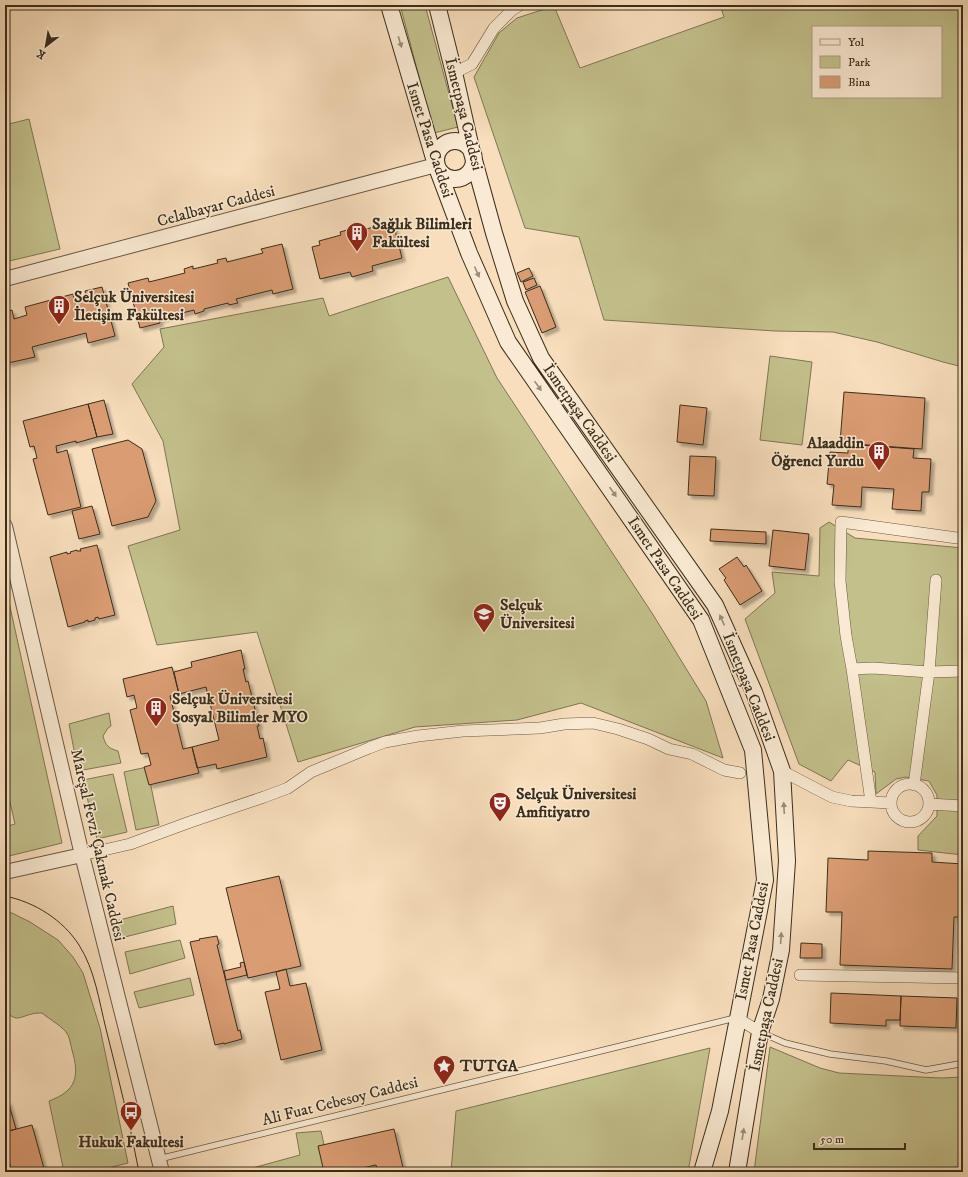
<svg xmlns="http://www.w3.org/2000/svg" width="968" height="1177" viewBox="0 0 968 1177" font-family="'IM FELL DW Pica',serif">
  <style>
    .green { fill: #c3c08c; stroke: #7f7654; fill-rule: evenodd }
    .building { fill: #da9c73; stroke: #3b2d1b; filter: url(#shadow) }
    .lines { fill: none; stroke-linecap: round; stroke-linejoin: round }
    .service-casing { stroke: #6a5943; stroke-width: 7 }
    .minor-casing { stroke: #6a5943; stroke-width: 12 }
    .tertiary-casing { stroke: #6a5943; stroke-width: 16 }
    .secondary-casing { stroke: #3b2d1b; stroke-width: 18 }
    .service { stroke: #faead3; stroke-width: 5.5 }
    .minor { stroke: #faead3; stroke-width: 11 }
    .tertiary { stroke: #faead3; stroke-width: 14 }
    .secondary { stroke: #faead3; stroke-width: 16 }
    .tram { stroke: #3b2d1b; stroke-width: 1 }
    .oneway { fill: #9a8c77 }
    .labels { text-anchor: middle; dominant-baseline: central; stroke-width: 3; stroke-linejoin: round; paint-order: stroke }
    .street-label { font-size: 16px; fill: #3b2d1b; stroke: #faead3 }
    .poi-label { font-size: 16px; font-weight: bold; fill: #3b2d1b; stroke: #faead3; text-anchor: start }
  </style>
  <defs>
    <filter id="shadow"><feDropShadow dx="3.5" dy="3.5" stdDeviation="1" flood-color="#0004"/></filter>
  </defs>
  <rect width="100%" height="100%" fill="#f8debc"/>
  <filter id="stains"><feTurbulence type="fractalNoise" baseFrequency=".005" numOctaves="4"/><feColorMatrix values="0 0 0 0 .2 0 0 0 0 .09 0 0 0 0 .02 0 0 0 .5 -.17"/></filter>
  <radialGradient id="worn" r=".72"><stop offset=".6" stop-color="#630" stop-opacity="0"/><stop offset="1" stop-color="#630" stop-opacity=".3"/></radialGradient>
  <!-- green -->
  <path class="green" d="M400,5H425L458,127L434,133Z
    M720,5H963V367L943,362L877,342L833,332L775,331L604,320L579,237L525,228L474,77L499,33L517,18L554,6L580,68L724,17ZM813,27H941V97H813Z
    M29,119L60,249L5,262V125Z
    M448,277L497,378L652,613L706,701L723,758L581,703L517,720L415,727L298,762L257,632L157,645L128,546L180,530L163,441L132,384L164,347L160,329L323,298L329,316Z
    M770,356L812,362L802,445L760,440Z
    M829,522L855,538L963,548V855L918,850V836L937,816V795L929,781L906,777L896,779L876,794L875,772L848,760L831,781L799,764L745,619L775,593L772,572L819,576L820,528Z
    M5,584L62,843L5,857V827L15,824L5,780Z
    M109,713L111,726L108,728L103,736C106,746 108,748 118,751L121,763L78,771L69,724Z
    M147,767L159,825L136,830L124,772Z
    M113,774L127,832L97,839L83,780Z
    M173,906L176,924L121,938L116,921Z
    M5,913H12L30,922L58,940L73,957L83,973L100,1028L128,1163L92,1172H64L49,1101C76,1091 80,1077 72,1050C71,1046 70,1040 68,1035C64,1027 49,1019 42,1013C39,1013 35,1013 32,1014C19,1017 16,1023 5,1010Z
    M180,940L185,958L130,974L125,952Z
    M190,978L194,995L139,1008L134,992Z
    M770,1047L820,1068L839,1073L941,1078L963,1077V1172H754Z
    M710,1048L688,1172H451L456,1111Z
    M321,1131L330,1172H238L300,1155L296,1133Z"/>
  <!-- building -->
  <path class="building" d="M384,224L385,228L394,226L402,258L372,266L373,271L352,277L350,272L320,279L312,247L320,245L319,241L341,235L340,232L362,226L363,230Z
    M282,244L293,289L273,294L272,290L236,299L238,303L229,305L228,303L204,309V311L195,314L194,310L159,319L160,323L140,328L128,283L148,278L149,282L185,273L184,269L193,266V269L218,263L217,260L226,258L227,262L263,253L261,249Z
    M529,268L533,276L521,282L517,273Z
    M534,278L537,285L526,290L523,282Z
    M540,286L556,327L542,333L525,292Z
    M102,287L115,336L88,343L86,333L32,347L35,357L8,363L5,352V312L12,310L14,319L27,315L25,307L73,294L75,303L87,300L85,291Z
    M844,392L925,398L922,449L840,443Z
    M104,400L113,434L97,437L88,404Z
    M88,404L97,437L76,443V441L56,446L57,453L67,450L81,507L48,515L33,459L37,458L34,446L30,447L23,421Z
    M680,405L707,408L703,445L677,442Z
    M128,440L142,449L156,501L148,517L112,526L92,449Z
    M848,444L914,449L913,458L931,459L929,492H922L921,511L892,509L894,489L862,487L861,507L832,505L834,485L827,484L830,452L848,453Z
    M690,456L716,457L714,496L688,495Z
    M92,506L100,534L79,539L72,511Z
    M711,529L766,532V544L710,541Z
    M773,530L809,534L805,570L769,566Z
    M97,545L115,615L99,619L98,617L95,618V620L88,622V620L85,621V622L68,627L50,557L67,552V554L71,553L70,552L77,550V551H81L80,549Z
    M737,557L744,567L746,565L762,591L740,605L724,580L726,578L719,569Z
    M241,650L245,669H243L246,682L248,681L259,726H257L260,739L263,738L267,757L217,769L216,764L197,768L192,747L219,740L206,687L179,694L174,672L192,667L191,662Z
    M172,667L179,694L170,696L183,749L192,747L199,773L149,785L144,767L151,765L148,753L141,754L130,710L137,708L134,695L127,697L123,679Z
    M868,851L932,853V862L963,864V917H954L952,969L840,965L842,912H826L828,858L868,860Z
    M279,876L301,966L248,978L226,888Z
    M217,936L219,944L217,945L238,1031L240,1030L242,1039L224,1044V1043L215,1045L190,942L200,940L199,939Z
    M801,943L822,944V958H800Z
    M244,962L247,975L226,980L224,971L241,967L240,963Z
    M286,969L290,986L306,983L322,1050L281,1060L265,992L280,989L276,972Z
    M831,993L901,996L900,1020H886V1026L830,1023Z
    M901,996L957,998L956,1028L900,1026Z
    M8,1101L16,1129L5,1132V1102Z
    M32,1125L45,1172H12L5,1148V1132Z
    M394,1129L404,1172H378L376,1165L362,1168L363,1172H324L318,1146Z
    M5,1148L12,1172H5Z"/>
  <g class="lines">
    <!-- service casing -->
    <g class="service-casing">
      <path id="service" d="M762,1033L785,1043L830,1054L886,1061L926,1070L959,1064L963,1065
        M159,1159L735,1018"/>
    </g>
    <!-- minor casing -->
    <g class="minor-casing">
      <path id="minor" d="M454,73L472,64L494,28L512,10L520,5
        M852,669L873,668L929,672L963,671
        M782,771L832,797L851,801L891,803
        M891 803a19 19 0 1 1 38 0a19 19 0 1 1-38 0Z
        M914,785L929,672L936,580
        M871,802L852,669L846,636L840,581L841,522L957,538
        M929,804L963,806
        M82,855L130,844L190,822L264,797L288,788L311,772L369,748L385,742L418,736L463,731L540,728L564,724L593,723L618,729L648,739L669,749L692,754L724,770L740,773
        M800,975L963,978
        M737,1018L760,1032"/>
    </g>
    <!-- tertiary casing -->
    <g class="tertiary-casing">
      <path id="tertiary" d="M5,279L436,165
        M5,526L82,855L162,1172
        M5,872L82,855"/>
    </g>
    <!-- secondary casing -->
    <g class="secondary-casing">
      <path id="secondary" d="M389,5L436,165L469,253L508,342L701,620L753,750L765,880L720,1111L702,1172
        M437,5L455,77L472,153L494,233L515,301L541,358L715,605L754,692L782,771L787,861L781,950L771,999L760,1032L737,1172
        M436 160a19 19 0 1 1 38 0a19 19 0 1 1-38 0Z"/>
    </g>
    <!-- service -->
    <use href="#service" class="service"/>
    <!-- minor -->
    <use href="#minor" class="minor"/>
    <!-- tertiary -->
    <use href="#tertiary" class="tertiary"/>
    <!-- secondary -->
    <use href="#secondary" class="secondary"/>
    <!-- tram -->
    <path class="tram" d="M5,896C35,902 63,920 79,945C95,970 99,1001 106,1029C118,1077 130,1124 139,1172"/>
  </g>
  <!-- one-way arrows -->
  <defs><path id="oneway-solid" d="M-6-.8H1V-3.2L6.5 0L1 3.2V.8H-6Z"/></defs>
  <g class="oneway">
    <use href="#oneway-solid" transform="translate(400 42) rotate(73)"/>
    <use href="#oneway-solid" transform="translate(477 272) rotate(66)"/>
    <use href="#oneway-solid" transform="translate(538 386) rotate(55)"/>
    <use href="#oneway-solid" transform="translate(613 492) rotate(55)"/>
    <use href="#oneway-solid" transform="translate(722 620) rotate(-114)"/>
    <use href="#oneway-solid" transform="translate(784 808) rotate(-93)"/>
    <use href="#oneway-solid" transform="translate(781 938) rotate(-86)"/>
    <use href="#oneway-solid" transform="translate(743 1134) rotate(-81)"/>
  </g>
  <!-- icons -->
  <defs>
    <g id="building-pin" transform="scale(1.15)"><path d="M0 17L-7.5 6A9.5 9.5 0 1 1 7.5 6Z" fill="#8f2418" stroke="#faead3"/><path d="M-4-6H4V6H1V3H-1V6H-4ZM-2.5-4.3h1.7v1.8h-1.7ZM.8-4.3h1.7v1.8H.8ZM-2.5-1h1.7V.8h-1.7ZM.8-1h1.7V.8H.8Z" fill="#fff"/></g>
    <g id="university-pin" transform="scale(1.15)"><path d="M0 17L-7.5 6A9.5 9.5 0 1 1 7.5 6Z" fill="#8f2418" stroke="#faead3"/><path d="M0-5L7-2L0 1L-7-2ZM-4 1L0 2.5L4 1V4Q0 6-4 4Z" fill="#fff"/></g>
    <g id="theatre-pin" transform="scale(1.15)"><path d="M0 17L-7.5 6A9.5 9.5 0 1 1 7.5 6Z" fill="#8f2418" stroke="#faead3"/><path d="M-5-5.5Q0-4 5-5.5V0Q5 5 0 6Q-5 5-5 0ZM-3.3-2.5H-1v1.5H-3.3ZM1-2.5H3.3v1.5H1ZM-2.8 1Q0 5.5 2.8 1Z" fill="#fff"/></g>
    <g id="sight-pin" transform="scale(1.15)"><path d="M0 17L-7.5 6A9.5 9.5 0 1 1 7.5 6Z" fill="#8f2418" stroke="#faead3"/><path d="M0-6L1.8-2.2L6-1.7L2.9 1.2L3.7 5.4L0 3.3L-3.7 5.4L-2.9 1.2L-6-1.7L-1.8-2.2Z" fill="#fff"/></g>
    <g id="bus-pin" transform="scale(1.15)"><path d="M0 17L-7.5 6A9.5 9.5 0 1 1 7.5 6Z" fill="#8f2418" stroke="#faead3"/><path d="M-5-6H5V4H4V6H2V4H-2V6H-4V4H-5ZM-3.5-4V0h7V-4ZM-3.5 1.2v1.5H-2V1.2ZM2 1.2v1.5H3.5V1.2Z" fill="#fff"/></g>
  </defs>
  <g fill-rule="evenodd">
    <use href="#building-pin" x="357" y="233"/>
    <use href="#building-pin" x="59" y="306"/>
    <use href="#building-pin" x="879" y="452"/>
    <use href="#university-pin" x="484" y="614"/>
    <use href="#building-pin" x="156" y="708"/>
    <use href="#theatre-pin" x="500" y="803"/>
    <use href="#sight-pin" x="444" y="1066"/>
    <use href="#bus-pin" x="131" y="1112"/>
  </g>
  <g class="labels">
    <!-- street labels -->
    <g class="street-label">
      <text transform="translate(464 114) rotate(76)">İsmetpaşa Caddesi</text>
      <text transform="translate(430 140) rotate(72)">Ismet Pasa Caddesi</text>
      <text transform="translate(216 206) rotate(-15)">Celalbayar Caddesi</text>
      <text transform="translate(580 413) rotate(55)">İsmetpaşa Caddesi</text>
      <text transform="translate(665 568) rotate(56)">Ismet Pasa Caddesi</text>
      <text transform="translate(749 687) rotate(68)">İsmetpaşa Caddesi</text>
      <text transform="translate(98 845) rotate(77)">Mareşal Fevzi Çakmak Caddesi</text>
      <text transform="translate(752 941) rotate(-79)">Ismet Pasa Caddesi</text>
      <text transform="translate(766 1015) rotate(-78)">İsmetpaşa Caddesi</text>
      <text transform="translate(340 1101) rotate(-14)">Ali Fuat Cebesoy Caddesi</text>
    </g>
    <!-- poi labels -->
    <g class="poi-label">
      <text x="372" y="224">Sağlık Bilimleri<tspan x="372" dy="18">Fakültesi</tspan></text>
      <text x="74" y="297">Selçuk Üniversitesi<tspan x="74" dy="18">İletişim Fakültesi</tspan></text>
      <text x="864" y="443" text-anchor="end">Alaaddin<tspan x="864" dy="18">Öğrenci Yurdu</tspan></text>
      <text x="500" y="605">Selçuk<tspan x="500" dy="18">Üniversitesi</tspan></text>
      <text x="172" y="699">Selçuk Üniversitesi<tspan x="172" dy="18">Sosyal Bilimler MYO</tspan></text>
      <text x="516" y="794">Selçuk Üniversitesi<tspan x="516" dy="18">Amfitiyatro</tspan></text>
      <text x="460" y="1066">TUTGA</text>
      <text x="131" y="1142" text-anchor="middle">Hukuk Fakultesi</text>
    </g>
  </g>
  <!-- margin -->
  <rect width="968" height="1177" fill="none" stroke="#f8debc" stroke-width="20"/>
  <rect x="6" y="6" width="956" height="1165" fill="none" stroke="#3b2d1b" stroke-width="2"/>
  <rect x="10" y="10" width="948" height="1157" fill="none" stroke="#3b2d1b"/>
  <!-- legend -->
  <rect x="812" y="26" width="130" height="72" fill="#faead3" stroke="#ae9e89"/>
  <rect x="820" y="39" width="20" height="6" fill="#faead3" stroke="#ae9e89"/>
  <text x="848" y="46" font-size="12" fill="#3b2d1b">Yol</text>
  <rect x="820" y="56" width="20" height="12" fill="#c3c08c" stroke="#ae9e89"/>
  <text x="848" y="66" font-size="12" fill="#3b2d1b">Park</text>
  <rect x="820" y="76" width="20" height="12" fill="#da9c73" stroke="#ae9e89"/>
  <text x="848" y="86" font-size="12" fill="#3b2d1b">Bina</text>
  <!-- north arrow -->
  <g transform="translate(46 46) rotate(211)" stroke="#faead3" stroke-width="3" paint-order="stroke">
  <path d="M0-3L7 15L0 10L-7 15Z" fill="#3b2d1b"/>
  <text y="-6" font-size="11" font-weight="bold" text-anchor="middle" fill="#3b2d1b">K</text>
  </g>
  <!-- scale -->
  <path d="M814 1143v6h91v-6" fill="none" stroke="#3b2d1b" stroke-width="2"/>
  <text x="820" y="1143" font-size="12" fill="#3b2d1b" stroke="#faead3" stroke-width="3" paint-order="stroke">50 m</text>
  <rect width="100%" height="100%" filter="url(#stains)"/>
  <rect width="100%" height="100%" fill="url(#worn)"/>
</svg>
